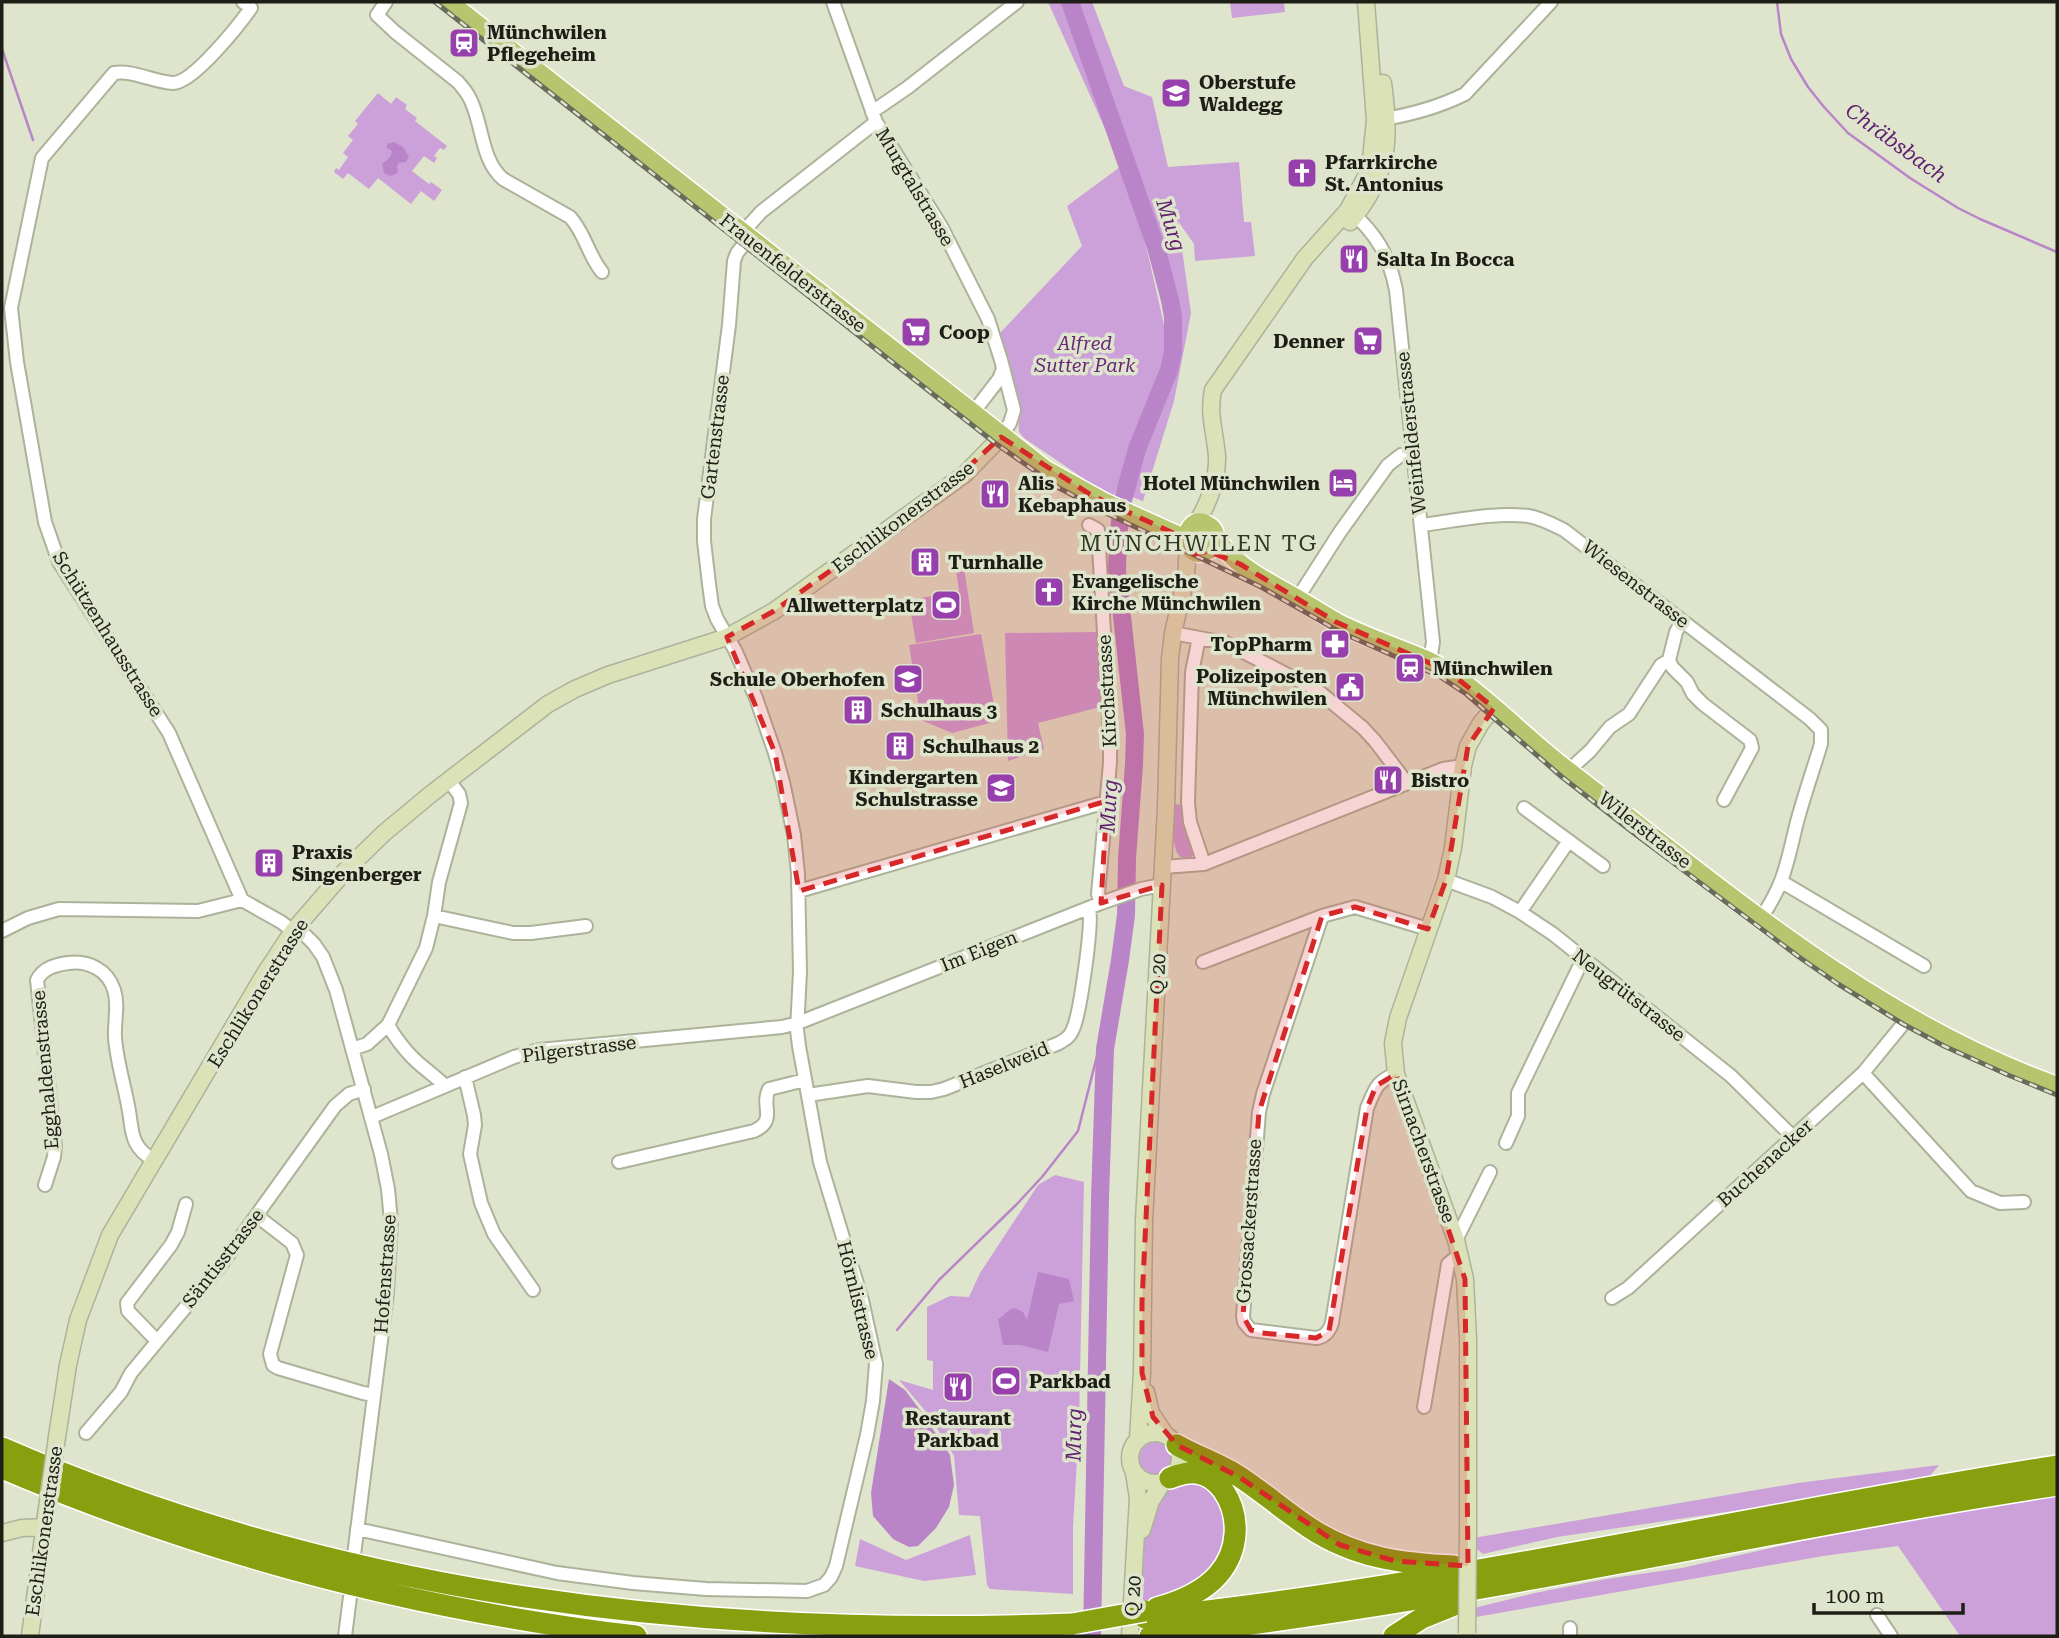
<svg xmlns="http://www.w3.org/2000/svg" width="2059" height="1638" viewBox="0 0 2059 1638" font-family="'Roboto Serif',serif">
  <style>
    .green { fill: #cca0d8 }
    .water { fill: #ba85c8 }
    .lines { fill: none; stroke-linecap: round; stroke-linejoin: round }
    .stream { stroke: #ba85c8; stroke-width: 2.5 }
    .river { stroke: #ba85c8; stroke-width: 18 }
    .street-casing { stroke: #acb39b; stroke-width: 16 }
    .secondary-casing { stroke: #acb39b; stroke-width: 19 }
    .primary-casing { stroke: #fff; stroke-width: 21 }
    .highway-casing { stroke: #fff; stroke-width: 24 }
    .street { stroke: #fff; stroke-width: 12 }
    .secondary { stroke: #dbe2b7; stroke-width: 16 }
    .primary { stroke: #b8c56f; stroke-width: 18 }
    .highway { stroke: #889f0f; stroke-width: 21 }
    .rail-casing { stroke: #686c5d; stroke-width: 5 }
    .rail { stroke: #dee5cc; stroke-width: 2.5; stroke-dasharray: 8; stroke-linecap: butt }
    .secondary-bridge-casing { stroke: #acb39b; stroke-width: 19; stroke-linecap: butt }
    .highway-bridge-casing { stroke: #fff; stroke-width: 24; stroke-linecap: butt }
    .secondary-bridge { stroke: #dbe2b7; stroke-width: 16 }
    .highway-bridge { stroke: #889f0f; stroke-width: 21 }
    .marked { fill: #d62828; fill-opacity: 0.2; stroke: #d62828; stroke-width: 5; stroke-dasharray: 14 9; stroke-linejoin: round }
    .labels { text-anchor: middle; dominant-baseline: central; stroke-width: 7; stroke-linejoin: round; paint-order: stroke }
    .poi-label { font-size: 19px; font-weight: bold; fill: #1d1f16; stroke: #dee5cc; text-anchor: start }
    .street-label { font-size: 19px; fill: #1d1f16; stroke: #dee5cc }
    .park-label { font-size: 19px; font-style: italic; fill: #682677; stroke: #dee5cc }
    .water-label { font-size: 21px; font-style: italic; fill: #601e6f; stroke: #dee5cc }
    .quarter-label { font-size: 23px; letter-spacing: 2px; fill: #323723; stroke: #dee5cc }
  </style>
  <rect width="100%" height="100%" fill="#dee5cc"/>
  <!-- green -->
  <path class="green" d="M1048,2H1092L1124,86L1152,97L1168,167L1239,162L1244,222H1251L1255,256L1195,261L1194,244L1178,221L1191,313L1174,401L1143,501L1119,492L1171,346L1151,251L1135,206L1147,250L1169,347L1114,496L1096,487L1024,438L1019,432L1018,409L1000,333L1082,246L1067,206L1120,167L1111,142Z
    M1230,2H1284L1285,12L1232,18Z
    M378,93L391,104L396,97L407,105L405,109L417,118L415,121L447,146L444,150L440,148L434,156L437,158L434,163L424,156L412,171L429,184L431,182L442,190L434,201L421,191L411,204L378,178L369,189L348,173L343,179L334,172L336,168L339,170L348,157L343,153L353,140L348,136L358,124L355,121Z
    M964,568L974,633L916,643L911,614L923,612L921,598L959,591L956,569Z
    M1099,632L1104,706L1038,723L1044,749L1008,761L1005,633Z
    M981,634L997,721L952,733L921,720L909,645Z
    M1173,804L1184,805L1192,851L1194,852L1191,859C1168,864 1174,820 1173,804Z
    M1055,1175L1084,1182L1079,1424L1073,1527V1594L990,1589L987,1585L980,1516L959,1515L954,1456L928,1414L899,1380L933,1390V1361L927,1360V1307L950,1296L969,1297L980,1273L1038,1185Z
    M1139 1459a17 17 0 1 1 34 0a17 17 0 1 1-34 0Z
    M1939,1465L1929,1477L1801,1501L1557,1537L1483,1554L1474,1547L1473,1538L1798,1483Z
    M1197,1480L1221,1497L1230,1532L1218,1566L1171,1598L1138,1604C1140,1571 1141,1505 1171,1486C1177,1481 1189,1482 1197,1480Z
    M2057,1496V1636H1960L1898,1546L1823,1556L1476,1617L1474,1608L1535,1593L1606,1579L1682,1568L1802,1541L1981,1508Z
    M970,1535L976,1575L924,1581L855,1566L860,1539L906,1560Z"/>
  <!-- water -->
  <path class="water" d="M394,142L403,147L409,157L406,162L399,163L397,166L398,173L390,176L384,173L382,164C388,159 391,158 392,151L387,148V144Z
    M1038,1272L1069,1279L1074,1301L1059,1304L1048,1352L1021,1345H1003L998,1319C1005,1316 1006,1310 1014,1308L1023,1312L1027,1320Z
    M889,1379L905,1390L923,1414L950,1455L954,1485L949,1507L936,1528L918,1546L909,1547L893,1539L873,1516L871,1493Z"/>
  <g class="lines">
    <!-- stream -->
    <path class="stream" d="M1777,2L1781,34L1791,59L1808,87L1824,107L1848,133L1910,178L1958,208L1980,219L2057,252
      M2,49L33,140
      M897,1330L939,1280L1016,1205L1042,1177L1078,1131L1097,1056L1106,1053"/>
    <!-- river -->
    <path class="river" d="M1070,2L1156,247L1170,300L1173,317V352L1169,370L1137,449L1123,500L1118,536L1117,571L1135,734L1134,765L1127,858L1126,915L1120,960L1105,1049L1100,1198L1092,1636"/>
    <!-- street casing -->
    <g class="street-casing">
      <path id="street" d="M386,2L377,15L395,32L458,82C463,88 468,93 471,101C483,126 481,160 503,179L570,217C585,233 588,255 602,272
        M833,2L876,122L942,228L988,319L1001,360L1014,410L1010,423L1001,437
        M872,112L907,88L1017,2
        M1379,120C1410,115 1437,108 1465,94L1551,2
        M1349,210C1376,233 1389,255 1396,290L1433,642L1430,661
        M742,233L761,212L876,122
        M972,414L999,379L1003,369
        M1089,525L1098,530L1110,735V763L1098,894L1101,903
        M1421,525C1454,521 1495,512 1528,516C1541,518 1552,524 1564,530L1810,719L1821,730V744C1813,770 1804,796 1797,822C1787,862 1785,883 1761,918
        M1297,599L1340,532L1388,465L1401,455L1413,453
        M1173,633L1226,643L1317,690L1363,728L1375,741L1407,783
        M1199,638L1192,672L1188,802L1190,822L1204,864
        M1669,660L1672,667L1687,682L1693,694L1703,704L1750,740L1752,748L1724,800
        M1568,771L1590,751L1610,727L1629,714L1661,665L1669,660L1676,632L1682,621
        M1524,808L1603,866
        M1163,867L1204,864L1443,769L1463,766
        M1446,880L1492,897L1520,912L1553,934L1731,1076L1793,1137
        M1782,882L1924,966
        M799,891L1099,804H1107
        M242,900L169,733L59,562L45,522L17,362L11,308L42,158L114,73C134,70 153,82 173,83C193,83 239,25 251,8L243,2
        M1520,912L1568,842
        M434,916L513,933H531L586,926
        M297,927L314,944L323,957L336,990L381,1154L388,1189L391,1221L387,1293L354,1555
        M2,931L28,918L59,909L198,911L242,900L281,922L293,931
        M1203,962L1322,916
        M388,1025C395,1037 403,1048 413,1058C423,1068 434,1075 444,1085
        M352,1049L367,1044L388,1025L426,948L434,916L439,882L461,803L459,794L449,781
        M1863,1073L1971,1191L2000,1203L2024,1202
        M1396,1074C1376,1081 1375,1090 1367,1108L1332,1323C1329,1332 1325,1337 1316,1338L1251,1330L1244,1322L1243,1316L1259,1112L1263,1094L1322,916L1355,907L1428,929
        M465,1077L474,1115L475,1125L470,1154L481,1203L494,1234L533,1290
        M808,1095L868,1086L916,1092H931L944,1089L1057,1044C1065,1040 1070,1037 1073,1029C1080,1014 1093,923 1089,909
        M372,1117L514,1057L539,1050L782,1027L798,1023L1101,903L1141,889L1162,885
        M1506,1143L1518,1116V1093L1583,959
        M619,1162L754,1131C778,1120 760,1106 769,1089L805,1080
        M45,1185L54,1157L55,1146L37,980C43,968 55,965 68,963C88,960 108,970 114,990C119,1005 114,1022 115,1038C117,1063 125,1087 129,1111C131,1122 131,1134 136,1143C140,1151 148,1157 155,1161
        M257,1216L292,1243L297,1255L270,1354L273,1365L278,1368L363,1393L374,1395
        M1456,1240L1490,1172
        M1612,1298L1628,1288L1863,1073L1908,1018
        M157,1341L128,1311L127,1303L171,1245L178,1232L186,1204
        M1424,1407L1448,1264L1460,1254
        M86,1433L121,1392L131,1373L223,1262L335,1106L349,1094L364,1089
        M357,1529L557,1573L633,1583L706,1589L807,1591L824,1585L831,1577L836,1566L867,1435L873,1401L876,1364L862,1300L820,1162L799,1046L797,1030L800,972L798,874L794,835L783,782L775,753L756,698L735,650L717,619L712,606L709,584L704,541V519L729,325L734,261L737,253L749,238
        M1877,1615L1891,1636
        M345,1636L350,1597
        M1570,1636V1628"/>
    </g>
    <!-- secondary casing -->
    <g class="secondary-casing">
      <path id="secondary" d="M1350,222C1389,176 1391,141 1383,83
        M1196,524C1208,504 1218,480 1217,456C1215,432 1208,415 1213,390L1305,258L1348,210L1370,169L1375,120L1366,2
        M1146,1392L1151,1413L1165,1434
        M1130 1458a25 25 0 1 1 50 0a25 25 0 1 1-50 0Z
        M57,1437L68,1365L78,1320L110,1235L264,975L293,931L345,871L384,833L431,794L548,704L575,689L608,675L727,637L774,611L965,474L1001,437
        M1138,1439L1142,1373L1144,1221L1166,808L1170,659L1173,633L1186,577L1188,544
        M1468,1527V1340L1465,1279L1456,1240L1396,1074L1393,1043L1398,1018L1446,880L1453,848L1463,766L1468,746L1481,723L1494,708
        M1142,1530L1151,1501L1163,1482
        M2,1533L22,1528L45,1527
        M30,1636L46,1515
        M1130,1636L1138,1498L1134,1473"/>
    </g>
    <!-- primary casing -->
    <g class="primary-casing">
      <path id="primary" d="M449,2L1046,470L1104,502L1186,539
        M1216,538L1211,549C1178,568 1182,508 1209,526C1215,529 1214,534 1217,539C1219,543 1222,545 1224,548C1242,569 1266,581 1291,595C1307,604 1322,614 1338,623C1368,638 1399,648 1429,661C1452,672 1472,689 1491,705C1518,728 1543,752 1571,773C1724,890 1873,1020 2057,1086"/>
    </g>
    <!-- highway casing -->
    <g class="highway-casing">
      <path id="highway" d="M1177,1445C1198,1457 1220,1464 1240,1477C1264,1493 1286,1512 1310,1528C1354,1557 1402,1564 1454,1566
        M2,1448C345,1597 700,1638 1072,1624
        M2,1468C204,1554 417,1610 636,1636
        M1157,1608C1179,1602 1202,1593 1218,1575C1239,1551 1241,1516 1223,1490C1217,1482 1207,1474 1196,1473C1187,1472 1178,1475 1170,1478
        M1145,1618C1452,1586 1753,1514 2057,1466
        M1150,1636C1455,1604 1754,1531 2057,1485
        M1394,1636L1422,1618L1464,1601"/>
    </g>
    <!-- street -->
    <use href="#street" class="street"/>
    <!-- secondary -->
    <use href="#secondary" class="secondary"/>
    <!-- primary -->
    <use href="#primary" class="primary"/>
    <!-- highway -->
    <use href="#highway" class="highway"/>
    <!-- rail casing -->
    <g class="rail-casing">
      <path id="rail" d="M435,2L995,443L1059,488L1106,513L1261,587L1340,632L1439,676L1466,694L1562,777L1631,831L1799,957L1838,984L1903,1024L1944,1046L2008,1075L2057,1095"/>
    </g>
    <!-- rail -->
    <use href="#rail" class="rail"/>
    <!-- secondary-bridge casing -->
    <g class="secondary-bridge-casing">
      <path id="secondary-bridge" d="M46,1515L57,1437
        M1467,1633L1468,1527"/>
    </g>
    <!-- highway-bridge casing -->
    <g class="highway-bridge-casing">
      <path id="highway-bridge" d="M1072,1624L1145,1611"/>
    </g>
    <!-- secondary-bridge -->
    <use href="#secondary-bridge" class="secondary-bridge"/>
    <!-- highway-bridge -->
    <use href="#highway-bridge" class="highway-bridge"/>
  </g>
  <!-- marked area -->
  <path class="marked" d="M1001,437L1091,495L1186,539L1191,555L1208,551L1240,564L1336,622L1448,671L1494,708L1468,746L1446,880L1428,929L1355,907L1322,916L1259,1112L1243,1316L1251,1330L1262,1333L1316,1338L1329,1331L1367,1108L1376,1086L1396,1074L1465,1279L1468,1566L1395,1561L1340,1545L1239,1477L1177,1445L1153,1417L1142,1373V1302L1162,885L1101,903L1107,801L799,891L775,753L727,637L774,611L942,491Z"/>
  <!-- icons -->
  <defs>
    <g id="station-square" transform="scale(1.575)"><rect x="-9" y="-9" width="18" height="18" rx="4" fill="#973fac" stroke="#dee5cc"/><path d="M-3-6H3Q5-6 5-4V2Q5 4 3 4L4.5 6H3L1.5 4h-3L-3 6H-4.5L-3 4Q-5 4-5 2V-4Q-5-6-3-6ZM-3.5-4v3h7v-3ZM-3.5 1v1.5H-2V1ZM2 1v1.5H3.5V1Z" fill="#fff"/></g>
    <g id="school-square" transform="scale(1.575)"><rect x="-9" y="-9" width="18" height="18" rx="4" fill="#973fac" stroke="#dee5cc"/><path d="M0-5L7-2L0 1L-7-2ZM-4 1L0 2.5L4 1V4Q0 6-4 4Z" fill="#fff"/></g>
    <g id="church-square" transform="scale(1.575)"><rect x="-9" y="-9" width="18" height="18" rx="4" fill="#973fac" stroke="#dee5cc"/><path d="M-1.2-6h2.4v3.5h3.3v2.4h-3.3V6h-2.4V-.1h-3.3v-2.4h3.3Z" fill="#fff"/></g>
    <g id="restaurant-square" transform="scale(1.575)"><rect x="-9" y="-9" width="18" height="18" rx="4" fill="#973fac" stroke="#dee5cc"/><path d="M-5-6h1v4h1v-4h1v4h1v-4h1v5L-1.5 .5V6h-2V.5L-5-1ZM5-6V6H3V1.5H1.5Q1.5-4 5-6Z" fill="#fff"/></g>
    <g id="supermarket-square" transform="scale(1.575)"><rect x="-9" y="-9" width="18" height="18" rx="4" fill="#973fac" stroke="#dee5cc"/><path d="M-6-5.5h2.5l.6 2H6L4.5 2H-2.5L-4.4-4H-6ZM-1.5 3.2a1.3 1.3 0 1 0 .1 0ZM3 3.2a1.3 1.3 0 1 0 .1 0Z" fill="#fff"/></g>
    <g id="hotel-square" transform="scale(1.575)"><rect x="-9" y="-9" width="18" height="18" rx="4" fill="#973fac" stroke="#dee5cc"/><path d="M-6-4.5h1.5V1H6V5H4.5V3h-9V5H-6ZM-4 0a1.8 1.8 0 1 1 3.6 0ZM.5 0V-2.5h3Q6-2.5 6 0Z" fill="#fff"/></g>
    <g id="building-square" transform="scale(1.575)"><rect x="-9" y="-9" width="18" height="18" rx="4" fill="#973fac" stroke="#dee5cc"/><path d="M-4-6H4V6H1V3H-1V6H-4ZM-2.5-4.3h1.7v1.8h-1.7ZM.8-4.3h1.7v1.8H.8ZM-2.5-1h1.7V.8h-1.7ZM.8-1h1.7V.8H.8Z" fill="#fff"/></g>
    <g id="stadium-square" transform="scale(1.575)"><rect x="-9" y="-9" width="18" height="18" rx="4" fill="#973fac" stroke="#dee5cc"/><path d="M0-5a6.5 5 0 1 0 0 10a6.5 5 0 1 0 0-10ZM-3.5-1.8h7v3.6h-7Z" fill="#fff"/></g>
    <g id="pharmacy-square" transform="scale(1.575)"><rect x="-9" y="-9" width="18" height="18" rx="4" fill="#973fac" stroke="#dee5cc"/><path d="M-2-6h4v4h4v4h-4v4h-4v-4h-4v-4h4Z" fill="#fff"/></g>
    <g id="civic-square" transform="scale(1.575)"><rect x="-9" y="-9" width="18" height="18" rx="4" fill="#973fac" stroke="#dee5cc"/><path d="M-.6-6.5H3V-4.5H.6V-3L4-1V1h2V6H-6V1h2V-1L-.6-3ZM-1.2 2.5V6h2.4V2.5Z" fill="#fff"/></g>
  </defs>
  <g fill-rule="evenodd">
    <use href="#station-square" x="464" y="43"/>
    <use href="#school-square" x="1176" y="93"/>
    <use href="#church-square" x="1302" y="173"/>
    <use href="#restaurant-square" x="1354" y="259"/>
    <use href="#supermarket-square" x="916" y="332"/>
    <use href="#supermarket-square" x="1368" y="341"/>
    <use href="#hotel-square" x="1343" y="483"/>
    <use href="#restaurant-square" x="995" y="494"/>
    <use href="#building-square" x="925" y="562"/>
    <use href="#church-square" x="1049" y="592"/>
    <use href="#stadium-square" x="946" y="605"/>
    <use href="#pharmacy-square" x="1335" y="644"/>
    <use href="#station-square" x="1410" y="668"/>
    <use href="#school-square" x="908" y="679"/>
    <use href="#civic-square" x="1350" y="687"/>
    <use href="#building-square" x="858" y="710"/>
    <use href="#building-square" x="900" y="746"/>
    <use href="#restaurant-square" x="1388" y="780"/>
    <use href="#school-square" x="1001" y="788"/>
    <use href="#building-square" x="269" y="863"/>
    <use href="#stadium-square" x="1006" y="1381"/>
    <use href="#restaurant-square" x="958" y="1387"/>
  </g>
  <g class="labels">
    <!-- poi labels -->
    <g class="poi-label">
      <text x="487" y="32">Münchwilen<tspan x="487" dy="22">Pflegeheim</tspan></text>
      <text x="1199" y="82">Oberstufe<tspan x="1199" dy="22">Waldegg</tspan></text>
      <text x="1325" y="162">Pfarrkirche<tspan x="1325" dy="22">St. Antonius</tspan></text>
      <text x="1377" y="259">Salta In Bocca</text>
      <text x="939" y="332">Coop</text>
      <text x="1345" y="341" text-anchor="end">Denner</text>
      <text x="1018" y="483">Alis<tspan x="1018" dy="22">Kebaphaus</tspan></text>
      <text x="1320" y="483" text-anchor="end">Hotel Münchwilen</text>
      <text x="948" y="562">Turnhalle</text>
      <text x="1072" y="581">Evangelische<tspan x="1072" dy="22">Kirche Münchwilen</tspan></text>
      <text x="923" y="605" text-anchor="end">Allwetterplatz</text>
      <text x="1312" y="644" text-anchor="end">TopPharm</text>
      <text x="1433" y="668">Münchwilen</text>
      <text x="1327" y="676" text-anchor="end">Polizeiposten<tspan x="1327" dy="22">Münchwilen</tspan></text>
      <text x="885" y="679" text-anchor="end">Schule Oberhofen</text>
      <text x="881" y="710">Schulhaus 3</text>
      <text x="923" y="746">Schulhaus 2</text>
      <text x="978" y="777" text-anchor="end">Kindergarten<tspan x="978" dy="22">Schulstrasse</tspan></text>
      <text x="1411" y="780">Bistro</text>
      <text x="292" y="852">Praxis<tspan x="292" dy="22">Singenberger</tspan></text>
      <text x="1029" y="1381">Parkbad</text>
      <text x="958" y="1418" text-anchor="middle">Restaurant<tspan x="958" dy="22">Parkbad</tspan></text>
    </g>
    <!-- street labels -->
    <g class="street-label">
      <text transform="translate(915 187) rotate(59)">Murgtalstrasse</text>
      <text transform="translate(793 273) rotate(38)">Frauenfelderstrasse</text>
      <text transform="translate(1411 433) rotate(-96)">Weinfelderstrasse</text>
      <text transform="translate(715 437) rotate(-83)">Gartenstrasse</text>
      <text transform="translate(903 517) rotate(-37)">Eschlikonerstrasse</text>
      <text transform="translate(1636 584) rotate(38)">Wiesenstrasse</text>
      <text transform="translate(108 634) rotate(58)">Schützenhausstrasse</text>
      <text transform="translate(1107 691) rotate(-93)">Kirchstrasse</text>
      <text transform="translate(1645 830) rotate(38)">Wilerstrasse</text>
      <text transform="translate(979 951) rotate(-22)">Im Eigen</text>
      <text transform="translate(1158 974) rotate(-87)">Q 20</text>
      <text transform="translate(258 993) rotate(-58)">Eschlikonerstrasse</text>
      <text transform="translate(1629 995) rotate(38)">Neugrütstrasse</text>
      <text transform="translate(579 1049) rotate(-7)">Pilgerstrasse</text>
      <text transform="translate(1004 1065) rotate(-22)">Haselweid</text>
      <text transform="translate(45 1070) rotate(-95)">Egghaldenstrasse</text>
      <text transform="translate(1424 1151) rotate(70)">Sirnacherstrasse</text>
      <text transform="translate(1765 1163) rotate(-42)">Buchenacker</text>
      <text transform="translate(1249 1221) rotate(-86)">Grossackerstrasse</text>
      <text transform="translate(223 1258) rotate(-52)">Säntisstrasse</text>
      <text transform="translate(385 1274) rotate(-86)">Hofenstrasse</text>
      <text transform="translate(858 1300) rotate(76)">Hörnlistrasse</text>
      <text transform="translate(44 1531) rotate(-82)">Eschlikonerstrasse</text>
      <text transform="translate(1133 1596) rotate(-86)">Q 20</text>
    </g>
    <!-- park labels -->
    <g class="park-label">
      <text x="1085" y="343">Alfred<tspan x="1085" dy="22">Sutter Park</tspan></text>
    </g>
    <!-- water labels -->
    <g class="water-label">
      <text transform="translate(1896 143) rotate(36)">Chräbsbach</text>
      <text transform="translate(1171 225) rotate(72)">Murg</text>
      <text transform="translate(1109 806) rotate(-87)">Murg</text>
      <text transform="translate(1074 1435) rotate(-89)">Murg</text>
    </g>
    <!-- quarter labels -->
    <g class="quarter-label">
      <text x="1199" y="543">MÜNCHWILEN TG</text>
    </g>
  </g>
  <!-- border -->
  <rect width="2059" height="1638" fill="none" stroke="#1d1f16" stroke-width="7"/>
  <!-- scale -->
  <path d="M1814 1603v10h149v-10" fill="none" stroke="#1d1f16" stroke-width="3.5"/>
  <text x="1825" y="1603" font-size="21" fill="#1d1f16" stroke="#dee5cc" stroke-width="5" paint-order="stroke">100 m</text>
</svg>
